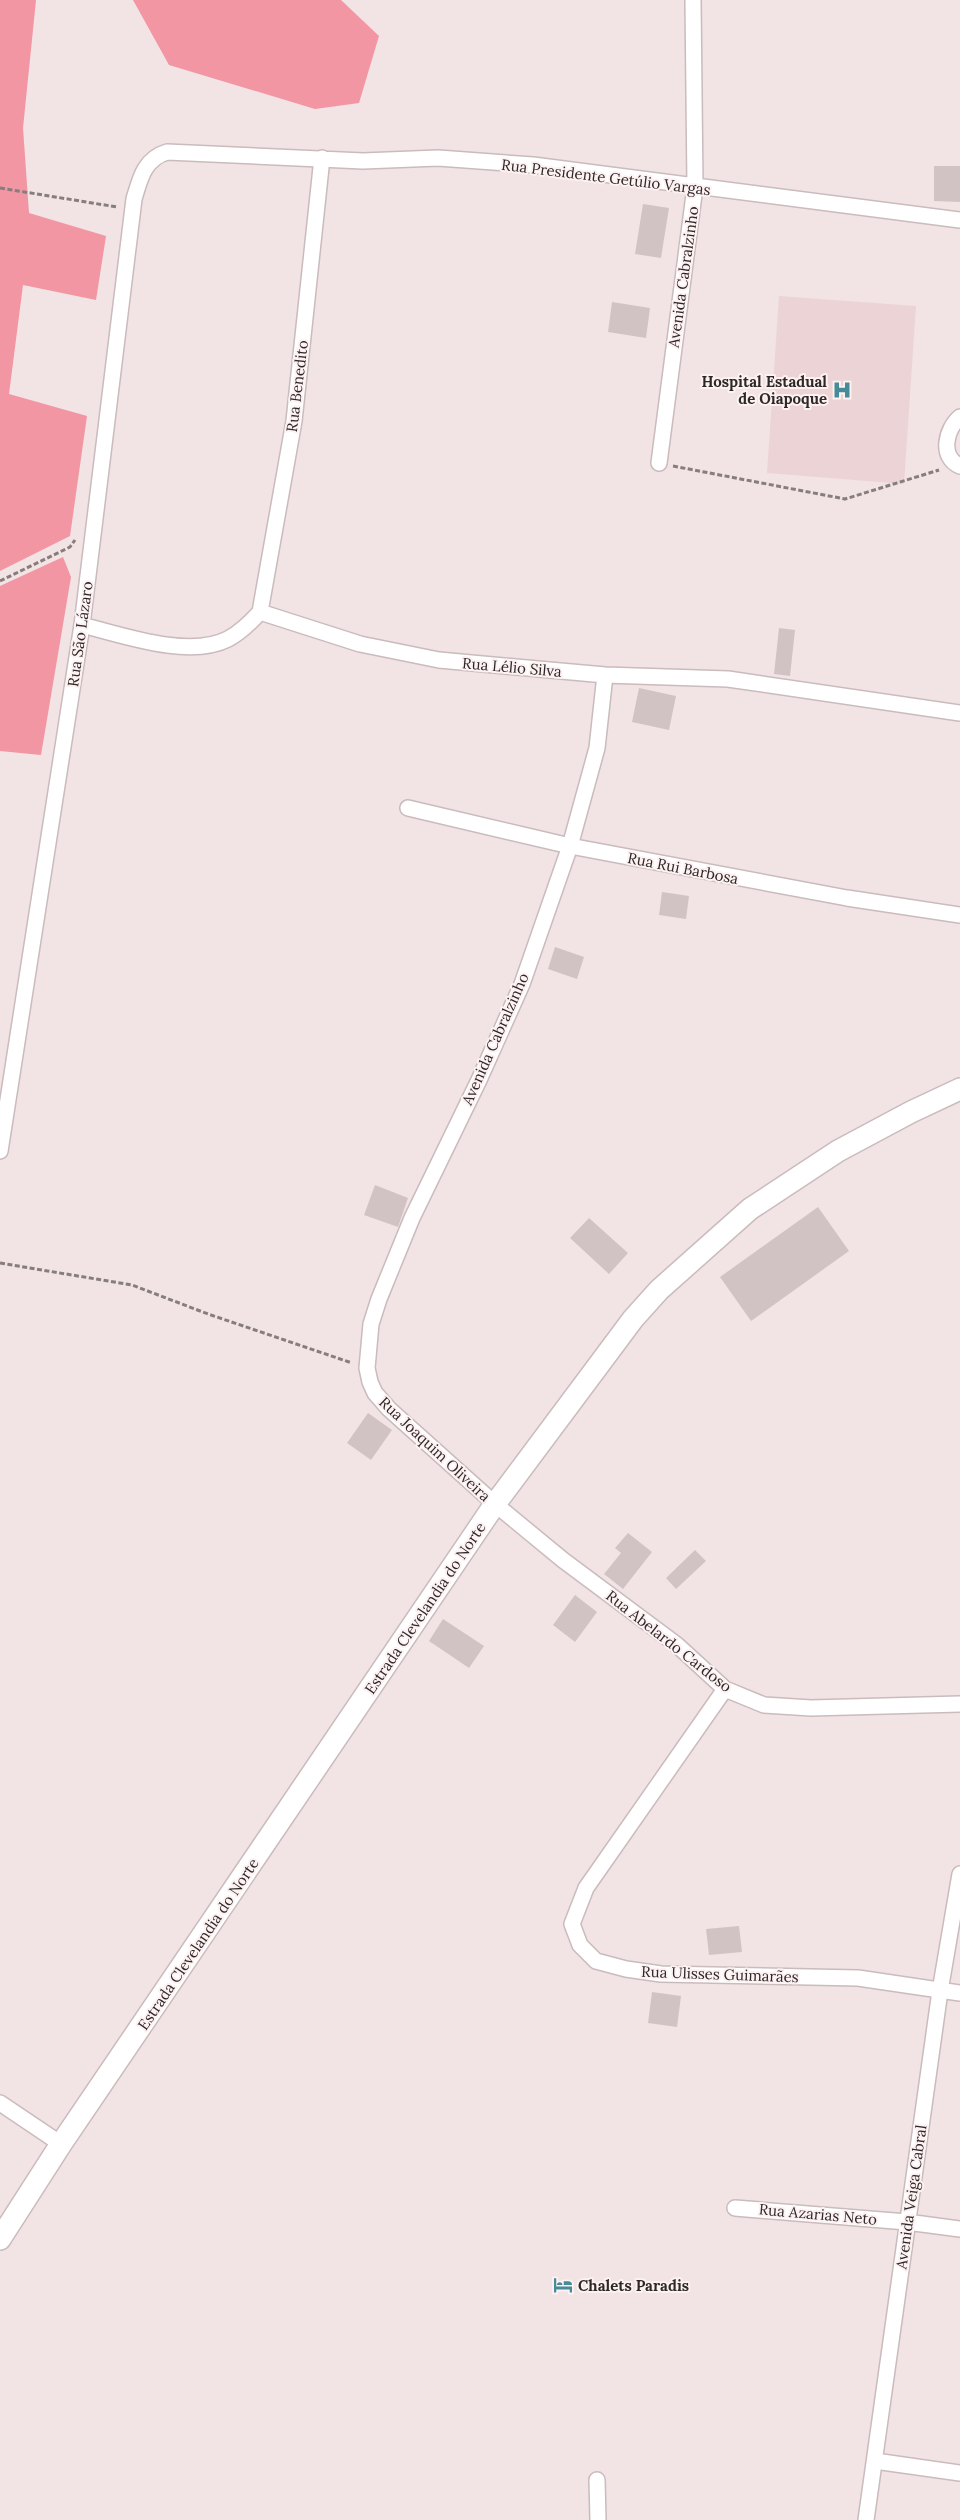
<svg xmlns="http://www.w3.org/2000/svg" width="960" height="2520" viewBox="0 0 960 2520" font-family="Lora,serif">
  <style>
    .built { fill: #ecd4d6 }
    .forest { fill: #f196a2 }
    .building { fill: #d1c3c4 }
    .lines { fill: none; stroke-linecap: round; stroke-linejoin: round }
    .street-casing { stroke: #cabbbd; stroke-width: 18 }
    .secondary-casing { stroke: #cabbbd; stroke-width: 24 }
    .path { stroke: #867d7d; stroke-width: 3; stroke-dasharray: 5 2.5; stroke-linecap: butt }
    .street { stroke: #fff; stroke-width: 15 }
    .secondary { stroke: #fff; stroke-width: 21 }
    .labels { text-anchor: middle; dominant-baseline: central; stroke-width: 4; stroke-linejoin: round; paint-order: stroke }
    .street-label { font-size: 15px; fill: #2d2828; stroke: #fdf1f2 }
    .poi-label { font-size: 15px; font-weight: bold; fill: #2d2828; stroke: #fdf1f2; text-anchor: end }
  </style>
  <rect width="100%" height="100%" fill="#f2e3e4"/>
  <!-- built -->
  <path class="built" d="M779,296L916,306L904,484L767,473Z"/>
  <!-- forest -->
  <path class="forest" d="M0,0H36L23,128L29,213L106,236L96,300L23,285L9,394L87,416L70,536L0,571Z
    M133,0H341L379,36L359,103L315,109L169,65Z
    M63,557L71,577L41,755L0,751V586Z"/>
  <!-- building -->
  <path class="building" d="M934,166H960V202L934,201Z
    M643,204L669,208L661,258L635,254Z
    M612,302L650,308L646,338L608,332Z
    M779,628L795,630L790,676L774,674Z
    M639,688L676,696L669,730L632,722Z
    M662,892L689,896L686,919L659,915Z
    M555,947L584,957L577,979L548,969Z
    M375,1185L408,1198L398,1227L364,1215Z
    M818,1207L849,1251L751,1321L720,1277Z
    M589,1218L628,1253L609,1274L570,1238Z
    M368,1413L392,1430L371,1460L347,1443Z
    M628,1533L652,1552L623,1589L604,1574L621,1553L615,1548Z
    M695,1550L706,1561L676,1589L666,1578Z
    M575,1595L597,1612L575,1642L553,1625Z
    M443,1619L484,1646L469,1668L429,1641Z
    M739,1926L742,1952L709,1955L706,1929Z
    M652,1992L681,1996L677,2027L648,2023Z"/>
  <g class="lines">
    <!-- street casing -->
    <g class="street-casing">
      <path id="street" d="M960,417C946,429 939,457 960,466
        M659,463L695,187L693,0
        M260,612L360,644L439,660L605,675L728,679L960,713
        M260,612L294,421L322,158
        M82,625C122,635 189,659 228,639C241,632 251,622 260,612
        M605,675L597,748L570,846L522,984L479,1080L412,1218L379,1299L371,1324L367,1368L370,1382L375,1393L389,1409L495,1504L563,1560L677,1645L725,1689L764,1705L811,1708L960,1704
        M408,808L570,846L847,898L960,915
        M0,1151L82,625L134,199C140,179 144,159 167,152L363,161L438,158L533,165L960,220
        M725,1689L586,1888L572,1924L580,1945L596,1961L626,1969L661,1974L858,1978L960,1993
        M0,2103L61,2144
        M735,2208L907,2222L960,2229
        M875,2461L960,2473
        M597,2480L598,2520
        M866,2520L940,1991L960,1874"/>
    </g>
    <!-- secondary casing -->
    <g class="secondary-casing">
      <path id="secondary" d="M0,2239L61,2144L495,1504L633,1319L659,1290L750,1209L838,1151L911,1112L960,1089"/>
    </g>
    <!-- path -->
    <path class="path" d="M0,188L117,207
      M673,466L845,499L939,470
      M0,581L70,547L75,540
      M0,1263L132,1285L208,1314L352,1363"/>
    <!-- street -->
    <use href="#street" class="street"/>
    <!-- secondary -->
    <use href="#secondary" class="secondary"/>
  </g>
  <!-- icons -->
  <defs>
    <g id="hospital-bare" transform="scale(1.5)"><path d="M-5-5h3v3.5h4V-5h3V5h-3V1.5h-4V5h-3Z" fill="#468b98" stroke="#fdf1f2" stroke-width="2.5" paint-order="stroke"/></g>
    <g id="hotel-bare" transform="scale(1.5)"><path d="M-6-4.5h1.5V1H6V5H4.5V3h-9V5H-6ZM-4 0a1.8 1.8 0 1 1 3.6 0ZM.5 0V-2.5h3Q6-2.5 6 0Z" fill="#468b98" stroke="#fdf1f2" stroke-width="2.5" paint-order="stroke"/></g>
  </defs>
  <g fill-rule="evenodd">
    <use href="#hospital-bare" x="842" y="390"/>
    <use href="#hotel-bare" x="563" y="2285"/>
  </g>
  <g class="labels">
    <!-- street labels -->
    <g class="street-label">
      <text transform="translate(606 177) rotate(7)">Rua Presidente Getúlio Vargas</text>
      <text transform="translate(683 277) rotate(-82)">Avenida Cabralzinho</text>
      <text transform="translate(297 386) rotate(-83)">Rua Benedito</text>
      <text transform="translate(80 634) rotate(-82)">Rua São Lázaro</text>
      <text transform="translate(512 667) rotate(5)">Rua Lélio Silva</text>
      <text transform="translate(683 868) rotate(11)">Rua Rui Barbosa</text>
      <text transform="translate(495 1039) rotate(-66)">Avenida Cabralzinho</text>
      <text transform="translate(435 1449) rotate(43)">Rua Joaquim Oliveira</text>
      <text transform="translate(425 1608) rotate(-56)">Estrada Clevelandia do Norte</text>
      <text transform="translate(669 1641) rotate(38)">Rua Abelardo Cardoso</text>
      <text transform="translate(198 1944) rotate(-56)">Estrada Clevelandia do Norte</text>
      <text transform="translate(720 1974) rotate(2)">Rua Ulisses Guimarães</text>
      <text transform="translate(911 2197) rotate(-82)">Avenida Veiga Cabral</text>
      <text transform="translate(818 2214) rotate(5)">Rua Azarias Neto</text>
    </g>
    <!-- poi labels -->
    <g class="poi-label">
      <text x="827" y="381">Hospital Estadual<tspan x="827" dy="17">de Oiapoque</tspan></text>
      <text x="578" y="2285" text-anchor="start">Chalets Paradis</text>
    </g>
  </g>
</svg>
